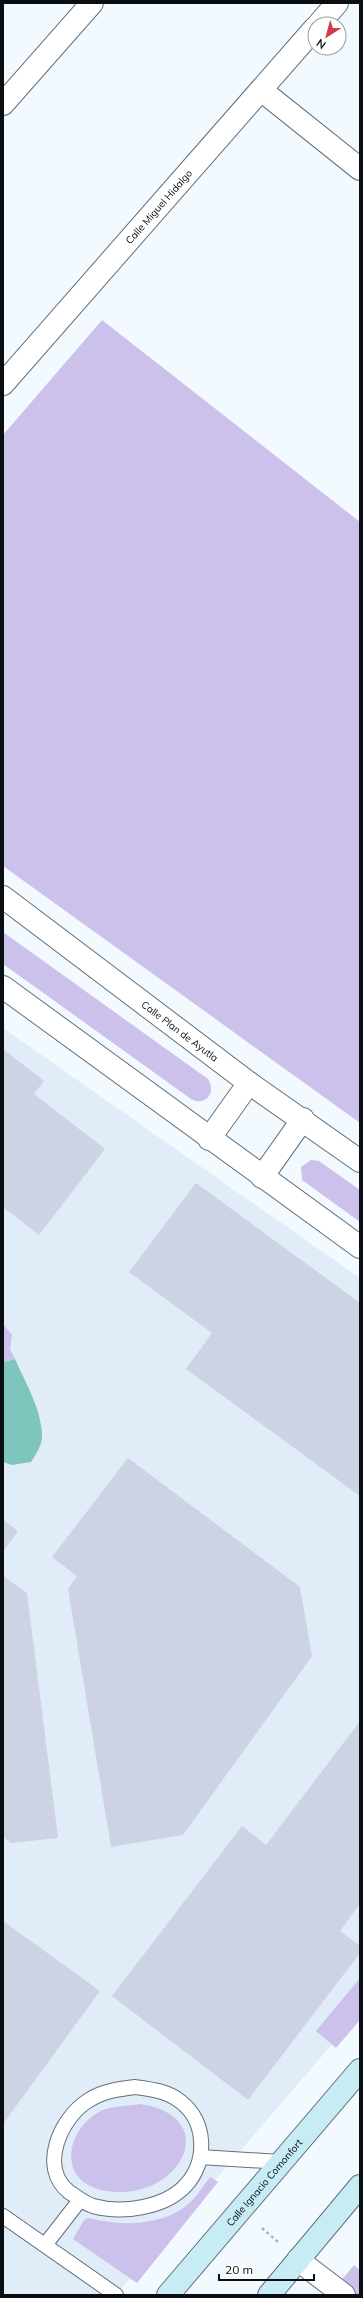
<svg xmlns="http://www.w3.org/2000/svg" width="363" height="2298" viewBox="0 0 363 2298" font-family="Mulish,sans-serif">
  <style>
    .built { fill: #e0ecf7 }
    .green { fill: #ccc1ea }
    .water { fill: #7ec5bd }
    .building { fill: #cdd3e3 }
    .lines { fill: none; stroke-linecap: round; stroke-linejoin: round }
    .service-casing { stroke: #63707b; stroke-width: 16 }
    .minor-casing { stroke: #63707b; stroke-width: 24 }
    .secondary-casing { stroke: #63707b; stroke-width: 24 }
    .path { stroke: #acb2b7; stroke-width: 2.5; stroke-dasharray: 3 3; stroke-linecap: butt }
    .service { stroke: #fff; stroke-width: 14 }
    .minor { stroke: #fff; stroke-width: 22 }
    .secondary { stroke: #c7ecf4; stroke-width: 22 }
    .labels { text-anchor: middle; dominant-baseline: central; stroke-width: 4; stroke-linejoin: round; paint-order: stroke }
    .street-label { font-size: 10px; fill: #090e12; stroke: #fff }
  </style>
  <rect width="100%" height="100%" fill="#f3faff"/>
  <!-- built -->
  <path class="built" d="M3,1028L360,1278V2012L116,2295H3Z"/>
  <!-- green -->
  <path class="green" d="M102,320L360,522V1123L3,866V435Z
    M3,932L208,1079C217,1093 205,1107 191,1099L3,964Z
    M311,1160L319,1161L360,1190V1222L302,1180L301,1167Z
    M3,1324L12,1335L10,1349L15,1359L5,1362L3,1359Z
    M360,1978V2020L336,2048L316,2031Z
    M140,2104C227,2117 177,2207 101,2190C56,2179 67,2128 101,2111C111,2106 128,2106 140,2104Z
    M210,2177L218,2182L137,2283L73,2239L84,2220L89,2218C119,2226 155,2226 182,2209C194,2201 202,2188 210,2177Z
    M354,2265L360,2270V2295H329Z"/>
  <!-- water -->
  <path class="water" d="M3,1359L5,1362L15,1359C25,1382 41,1408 42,1434C43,1444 36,1454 31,1462L12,1465L3,1462Z"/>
  <!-- building -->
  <path class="building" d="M3,1049L44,1081L34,1094L105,1149L39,1235L3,1207Z
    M196,1183L360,1303V1496L186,1369L212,1333L129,1272Z
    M128,1458L300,1587L312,1656L183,1835L111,1847L68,1589L77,1576L52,1557Z
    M3,1520L18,1531L3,1552Z
    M3,1576L27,1593L58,1838L11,1843L3,1837Z
    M360,1721V1904L340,1931L360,1946V1953L248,2100L112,1996L242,1826L266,1845Z
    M3,1921L100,1991L3,2124Z"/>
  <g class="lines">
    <!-- service casing -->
    <g class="service-casing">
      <path id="service" d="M135,2087C151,2089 168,2091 181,2102C206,2121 208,2161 186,2185C165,2208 122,2214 93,2206C84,2203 77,2197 69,2192C38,2167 61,2117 89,2100C103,2091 119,2089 135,2087Z
        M200,2157L281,2162
        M3,2216L116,2295
        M45,2245L80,2200"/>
    </g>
    <!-- minor casing -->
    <g class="minor-casing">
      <g id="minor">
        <path d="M319,24L337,3"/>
        <path d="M261,90L360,169"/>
        <path d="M3,104L92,3"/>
        <path id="s1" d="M3,384L315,28"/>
        <path id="s2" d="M3,897L249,1083L360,1161"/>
        <path d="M3,987L360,1247"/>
        <path d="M209,1139L249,1083"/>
        <path d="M262,1177L303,1119"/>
        <path d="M298,2260L344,2295"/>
      </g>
    </g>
    <!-- secondary casing -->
    <g class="secondary-casing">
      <g id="secondary">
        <path id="s3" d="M168,2295L360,2070"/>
        <path d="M269,2295L360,2186"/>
      </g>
    </g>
    <!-- path -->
    <path class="path" d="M262,2228L278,2242"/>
    <!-- service -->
    <use href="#service" class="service"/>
    <!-- minor -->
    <use href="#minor" class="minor"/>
    <!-- secondary -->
    <use href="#secondary" class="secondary"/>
  </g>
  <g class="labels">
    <!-- street labels -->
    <g class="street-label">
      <text stroke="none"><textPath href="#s1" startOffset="236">Calle Miguel Hidalgo</textPath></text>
      <text stroke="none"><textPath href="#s2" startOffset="222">Calle Plan de Ayutla</textPath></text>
      <text stroke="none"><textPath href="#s3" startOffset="148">Calle Ignacio Comonfort</textPath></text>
    </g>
  </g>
  <!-- border -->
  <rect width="363" height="2298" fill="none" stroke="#090e12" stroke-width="8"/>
  <!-- north arrow -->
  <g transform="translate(327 36) rotate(216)"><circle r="19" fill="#ffffff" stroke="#9d9fa0"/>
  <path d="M0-3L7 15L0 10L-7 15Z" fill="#cc3c49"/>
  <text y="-6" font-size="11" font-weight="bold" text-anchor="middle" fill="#090e12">N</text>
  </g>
  <!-- scale -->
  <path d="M219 2274v6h95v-6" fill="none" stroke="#090e12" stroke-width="2"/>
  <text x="225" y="2274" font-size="12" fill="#090e12" stroke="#ffffff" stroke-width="3" paint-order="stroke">20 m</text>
</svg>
